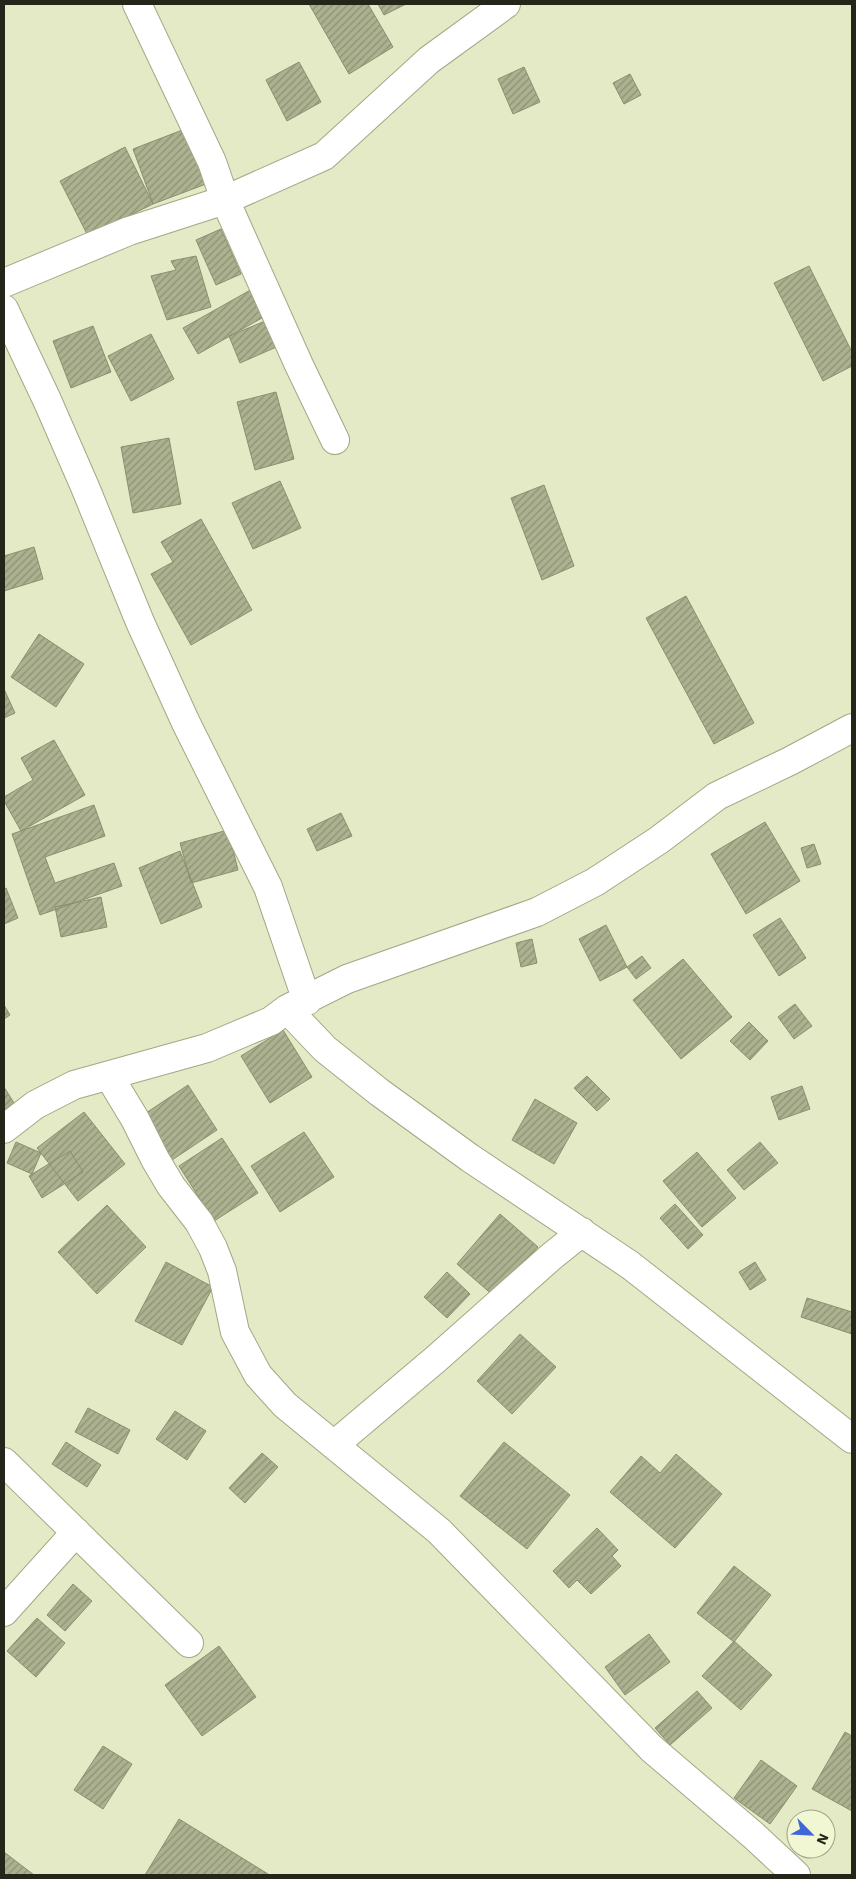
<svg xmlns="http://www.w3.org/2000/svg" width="856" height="1879" viewBox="0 0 856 1879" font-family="'Work Sans',sans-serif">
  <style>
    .building { fill: url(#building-hatch); stroke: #8a906e }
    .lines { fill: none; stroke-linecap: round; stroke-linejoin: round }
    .minor-casing { stroke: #a1a885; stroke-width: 30 }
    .minor { stroke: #fff; stroke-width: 28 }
  </style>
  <defs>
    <pattern id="building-hatch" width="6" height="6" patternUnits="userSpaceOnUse" patternTransform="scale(1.25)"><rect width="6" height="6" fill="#acb290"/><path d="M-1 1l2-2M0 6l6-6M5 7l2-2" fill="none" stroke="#8c9175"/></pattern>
  </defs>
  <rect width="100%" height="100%" fill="#e3eac5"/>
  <!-- building -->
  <path class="building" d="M309,4H368L393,47L349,74Z
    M378,4H406L384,15Z
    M299,62L321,102L287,121L266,80Z
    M524,67L540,102L513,114L498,79Z
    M630,74L641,95L624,104L613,83Z
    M185,129L206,184L153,204L133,149Z
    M125,147L153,204L88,236L60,181Z
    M221,229L241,274L216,285L196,240Z
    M196,256L211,307L167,320L151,276L176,270L171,261Z
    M809,266L852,352V366L823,381L774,283Z
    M254,288L269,314L198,354L183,328Z
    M270,319L281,345L240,363L229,336Z
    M93,326L111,372L71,388L53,341Z
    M151,334L174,379L131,401L108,356Z
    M276,392L294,459L255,470L237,402Z
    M169,438L181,504L133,513L121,447Z
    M280,481L301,528L253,549L232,503Z
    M544,485L574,566L542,580L511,498Z
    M201,519L252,610L191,645L151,574L173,562L161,542Z
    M34,547L43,579L4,591V556Z
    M686,596L754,723L714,744L646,618Z
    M39,634L84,664L56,707L11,677Z
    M4,689L15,713L4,718Z
    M54,740L85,795L21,831L4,801V797L33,780L21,758Z
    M94,805L105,836L45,857L55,883L114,863L122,886L40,915L12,834Z
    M341,813L352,836L317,851L307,829Z
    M765,822L800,881L746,914L711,854Z
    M228,830L238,870L191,883L180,843Z
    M814,844L821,864L807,868L801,848Z
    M180,851L202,907L161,924L139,868Z
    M6,888L18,918L4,924V889Z
    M101,897L107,927L61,937L55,907Z
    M780,918L806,958L779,976L753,935Z
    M606,925L627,967L600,981L579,939Z
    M532,939L537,963L521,967L516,943Z
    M642,956L651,968L636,979L627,967Z
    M683,959L732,1017L681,1059L633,1000Z
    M795,1004L812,1026L794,1039L778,1017Z
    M4,1005L10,1015L4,1019Z
    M749,1022L768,1041L750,1060L730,1041Z
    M283,1030L312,1077L270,1103L241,1056Z
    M587,1076L610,1099L597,1111L574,1088Z
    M188,1085L217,1130L172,1160L143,1115Z
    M802,1086L810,1109L779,1120L771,1097Z
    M4,1087L14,1103L4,1110Z
    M535,1099L577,1123L554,1164L512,1140Z
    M84,1112L125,1164L78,1201L37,1148Z
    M304,1132L334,1177L280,1212L251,1166Z
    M222,1138L258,1193L214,1221L179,1166Z
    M16,1142L41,1153L32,1174L7,1163Z
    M760,1142L778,1163L744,1190L727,1170Z
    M70,1151L83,1172L42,1198L29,1176Z
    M697,1152L736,1198L702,1227L663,1181Z
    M675,1204L703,1235L688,1249L660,1218Z
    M107,1205L146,1247L97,1294L58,1252Z
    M500,1214L538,1247L495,1297L457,1264Z
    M166,1262L213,1287L182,1345L135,1321Z
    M755,1262L766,1280L750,1290L739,1272Z
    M447,1272L470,1294L447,1318L424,1297Z
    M807,1298L852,1312V1334L801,1317Z
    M520,1334L556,1367L512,1414L477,1381Z
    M88,1408L130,1430L118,1454L75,1432Z
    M175,1411L206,1431L187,1460L156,1439Z
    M66,1442L101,1465L87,1487L52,1464Z
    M504,1442L570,1495L527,1549L460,1496Z
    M262,1453L278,1467L245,1503L229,1488Z
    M676,1454L722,1494L675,1548L610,1492L641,1456L660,1473Z
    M597,1528L618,1550L612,1556L621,1566L591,1594L577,1580L569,1588L553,1571Z
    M734,1566L771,1595L734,1642L697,1613Z
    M73,1584L92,1601L65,1631L47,1615Z
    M37,1618L65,1643L36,1677L7,1651Z
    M649,1634L670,1662L625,1695L605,1667Z
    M734,1641L772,1675L741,1710L702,1676Z
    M219,1646L256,1697L202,1736L165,1685Z
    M697,1691L712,1708L670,1745L655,1728Z
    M845,1732L852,1736V1811L812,1789Z
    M103,1746L132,1764L103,1809L74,1790Z
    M761,1760L797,1786L770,1824L734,1798Z
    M179,1819L268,1874V1875H145Z
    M4,1852L34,1875H4Z"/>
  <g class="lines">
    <!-- minor casing -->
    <g class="minor-casing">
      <path id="minor" d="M137,4L212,162L225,200L299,365L335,440
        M4,283L129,231L225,200L324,156L429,60L506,4
        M4,309L47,400L85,487L140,622L186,723L268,887L307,1001
        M287,1009L325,1049L379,1092L470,1158L630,1265L852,1439
        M109,1076L135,1119L155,1159L171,1186L199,1222L213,1248L222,1271L235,1332L258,1375L285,1405L439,1531L652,1749L753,1835L796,1875
        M4,1129L35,1105L74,1085L207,1048L271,1021L287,1009L347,979L537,912L595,882L659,840L717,796L790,761L852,728
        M334,1445L436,1359L552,1256L582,1232
        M4,1462L189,1643
        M4,1612L76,1532"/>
    </g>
    <!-- minor -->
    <use href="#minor" class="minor"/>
  </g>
  <!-- border -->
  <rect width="856" height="1879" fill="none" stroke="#242619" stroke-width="10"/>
  <!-- north arrow -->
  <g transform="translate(811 1834) rotate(114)"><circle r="24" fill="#f0f7d2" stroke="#9ea388"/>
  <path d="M0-4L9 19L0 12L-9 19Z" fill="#4067d8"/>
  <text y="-8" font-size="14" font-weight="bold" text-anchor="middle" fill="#242619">N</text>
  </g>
</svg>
